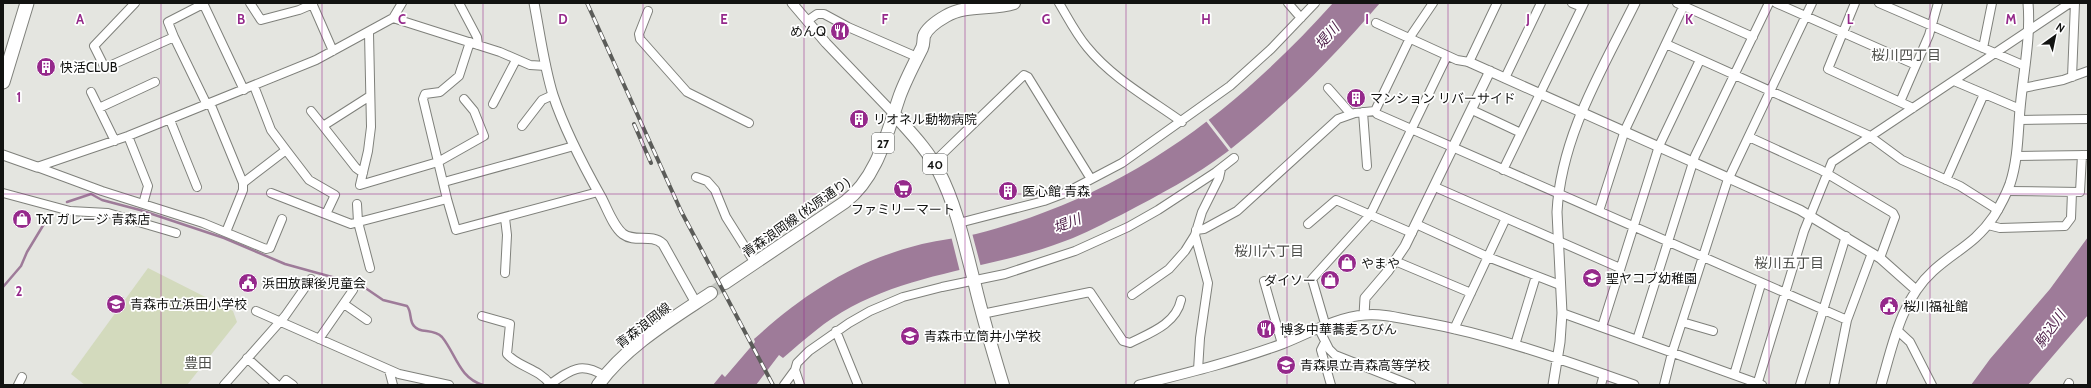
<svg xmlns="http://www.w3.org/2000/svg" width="2091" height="388" viewBox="0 0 2091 388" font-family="Cabin,'Noto Sans JP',sans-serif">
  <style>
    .green { fill: #d3dabd }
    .water { fill: #9e7b99 }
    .pier { fill: #e4e5e0 }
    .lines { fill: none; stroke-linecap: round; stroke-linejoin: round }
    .stream { stroke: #9e7b99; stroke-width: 2.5 }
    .primary-tunnel { stroke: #c4c6c1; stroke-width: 12; stroke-dasharray: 12 6; stroke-linecap: butt }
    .minor-casing { stroke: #7f807b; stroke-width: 10 }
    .tertiary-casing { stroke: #7f807b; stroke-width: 11 }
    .primary-casing { stroke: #7f807b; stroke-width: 14 }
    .trunk-casing { stroke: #7f807b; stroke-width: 15 }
    .minor { stroke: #fff; stroke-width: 8 }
    .tertiary { stroke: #fff; stroke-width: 9 }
    .primary { stroke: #fff; stroke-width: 12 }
    .trunk { stroke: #fff; stroke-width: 13 }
    .rail-casing { stroke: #5b5c59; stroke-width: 4 }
    .rail { stroke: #fff; stroke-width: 2.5; stroke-dasharray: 8; stroke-linecap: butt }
    .grid { fill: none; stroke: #95298b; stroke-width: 1; stroke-opacity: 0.55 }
    .labels { text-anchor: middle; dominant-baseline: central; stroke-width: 3.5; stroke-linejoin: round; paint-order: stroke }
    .shield { fill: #fff; stroke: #595a58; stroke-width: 1 }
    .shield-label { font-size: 12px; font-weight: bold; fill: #121311 }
    .poi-label { font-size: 13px; fill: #121311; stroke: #fff; text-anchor: start }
    .street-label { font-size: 13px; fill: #121311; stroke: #fff }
    .water-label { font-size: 14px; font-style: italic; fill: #4e2049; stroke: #fff }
    .neighbourhood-label { font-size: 14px; fill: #4e4f4b; stroke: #fff }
    .grid-label { font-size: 13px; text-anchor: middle; font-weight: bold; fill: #95298b; stroke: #fff; stroke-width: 3.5; stroke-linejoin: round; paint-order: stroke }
  </style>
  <rect width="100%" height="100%" fill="#e4e5e0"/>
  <!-- green -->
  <path class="green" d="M148,268L233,311L237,322L187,385H85L71,374Z"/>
  <!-- water -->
  <path class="water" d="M1333,3H1380C1334,57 1283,108 1227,152C1195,176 1159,195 1123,214C1104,223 1085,234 1065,241C995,268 918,271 851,307C826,320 804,340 783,358L779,355L756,385H713L722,374L725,377L755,342L754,339C805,293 854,261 922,244C940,240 958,238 976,234C999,228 1022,221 1045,212C1160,169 1251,94 1333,3Z
    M2088,237V315L2028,385H1971L1990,359L2050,289Z"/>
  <!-- pier -->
  <path class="pier" d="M1208,119L1232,150L1230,152L1206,121Z
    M972,233L981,267L960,272L951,236Z"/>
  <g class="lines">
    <!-- stream -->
    <path class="stream" d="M67,202L91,194L102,200L140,210L224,238L285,264L361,285L383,300L407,306C412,312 409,321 414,326C420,334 433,328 442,337C456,354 459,378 483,385
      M3,287L21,266L27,252L50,214"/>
    <!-- primary-tunnel -->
    <path class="primary-tunnel" d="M711,293L725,283"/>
    <!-- minor casing -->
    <g class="minor-casing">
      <path id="minor" d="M135,3L94,46L105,68L174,37L207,105
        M203,3L244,90
        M250,3L261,20L299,10L313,4
        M312,3L333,51
        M459,3L477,37L478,45
        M1059,3C1068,18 1076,34 1087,47C1112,78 1150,99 1182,122
        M1288,3L1301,18
        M1433,3L1412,34L1375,111L1377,114L1847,320
        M1572,3L1582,7
        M1677,3L1753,37
        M1776,3L1916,65
        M1855,3L1828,69L1913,108
        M1879,3L2025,66
        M648,11L639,34L640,39L687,92L749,123
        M393,18L500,52L530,65L546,66
        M807,21L817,14H824L848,27L917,57
        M1376,23L1457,60L1469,62L1497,3
        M369,33L371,127L368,151L360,185L438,162L484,136L474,111L464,99
        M174,37L168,22L203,4
        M1666,44L1868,135L1902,160L1960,186L1998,210
        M1983,48L1992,3
        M2072,77L2075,3
        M1505,78L1541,3
        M1954,81L2020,109
        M254,86L271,130L286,150L309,180L335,195L326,214
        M1328,88L1351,114
        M2023,88L2063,80L2088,71
        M91,92L115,141
        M1900,102L1929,35L1938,3
        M210,103L243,183V190L226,232
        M493,104L516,60
        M99,108L155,82
        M1472,110L1521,133
        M311,111L323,126
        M1363,112L1367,166
        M170,120L197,187
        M2019,120L2088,119
        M522,126L542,100L553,95
        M128,136L148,186L143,204
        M1749,137L1821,170L1893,213L1895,217L1880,258
        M2016,156L2088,155
        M934,162L1024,75L1028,77L1091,179
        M37,167L128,136L316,60L393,18L402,3
        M37,167L102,191L203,223L266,249L270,248L282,219
        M1503,170L1584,3
        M363,173L356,168L323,126L370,96
        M696,177L707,181L715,190L726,217L755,263
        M1946,180L1984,94
        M444,182L574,146
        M243,183L286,150
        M1435,187L1620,268
        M2007,191L2080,192L2082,155
        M3,193L70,211L108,213L176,233
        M271,193L351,224L447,199L423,99L425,94L440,92L459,76L470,42
        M447,199L456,230L598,192
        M357,204L358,222L370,268
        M1599,211L1625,130L1685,3
        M959,223L1044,201L1065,193L1122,163L1230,86L1271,49L1315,3
        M1308,224L1336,200L1412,233
        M1416,224L1488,257L1560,285
        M1988,225L2000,228L2065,226L2071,218L2072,192
        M1196,230L1204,229L1237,211L1338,119L1355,113L1375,111
        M1195,235L1208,283L1200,338L1198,370
        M1395,261L1471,293
        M505,273L507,235L505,218
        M1264,281L1282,344
        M1132,295L1169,269L1185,251L1195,235L1202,212L1219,178L1221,169
        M344,304L367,320
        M256,311L399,374L449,385
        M1562,313L1762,385
        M982,314L1090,292L1123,341L1130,343C1150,333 1176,324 1181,300
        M482,316L510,324L507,354C518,367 538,368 550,384
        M1682,322L1713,331
        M1326,327L1312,279L1370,215L1447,56
        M1602,327L1659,146L1700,60
        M1319,329L1329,349L1335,355L1411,385
        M1454,329L1506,218
        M1897,330L1910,342L1932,385
        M836,331L858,385
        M319,339L353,290
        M1637,340L1695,156L1769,3
        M1325,342L1321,350L1331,385
        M1515,345L1536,276
        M247,358L277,385
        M389,370L393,385
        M795,370L800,385
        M1734,375L1761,284
        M18,385L22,377
        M224,385L285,316L311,279
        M282,385L286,380L293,385
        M549,385C570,370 581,361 604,376
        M784,385L795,370L797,363L809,351L849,323L870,311L903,297L942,287L1005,274L1075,251L1128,227L1158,210L1216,172L1234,158
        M1601,385L1604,374
        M1664,385L1672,353L1727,182L1812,3
        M1757,385L1804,231L1832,162L2070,3
        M1800,385L1846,236
        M1834,385L1847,320L1872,253
        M2068,385L2069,383"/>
    </g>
    <!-- tertiary casing -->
    <g class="tertiary-casing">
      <path id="tertiary" d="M534,3C540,34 544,66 553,95C565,131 583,165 601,197C607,208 613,226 623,234C635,243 651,233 663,244L696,303
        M792,3L826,43L894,114
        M1469,62L1800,210L1880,258L1916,290
        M3,155L37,167
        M1364,315L1365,298L1388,271L1405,246L1490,71
        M1139,385C1187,373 1236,361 1282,344C1308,334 1336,317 1365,315C1383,313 1403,319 1422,322C1494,335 1564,360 1634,385
        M1553,385L1560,342L1562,313L1557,212C1561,136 1602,70 1635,3
        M1881,385C1893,344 1901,300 1933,271C1956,250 1975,244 1994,216C2000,206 2006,195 2010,184C2018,160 2018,133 2020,109C2023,74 2031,38 2028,3"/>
    </g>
    <!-- primary casing -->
    <g class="primary-casing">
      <path id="primary" d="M894,114C910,132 928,150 939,172C957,207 965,247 975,285C983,319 993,352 1003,385
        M725,283L845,202C878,177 887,132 900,95C906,79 914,64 922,48C924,44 923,40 924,36C927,28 939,20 946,16C966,4 993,10 1014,3
        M598,385C626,346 672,319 711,293"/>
    </g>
    <!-- trunk casing -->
    <g class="trunk-casing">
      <path id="trunk" d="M3,82L27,3"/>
    </g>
    <!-- minor -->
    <use href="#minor" class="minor"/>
    <!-- tertiary -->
    <use href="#tertiary" class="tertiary"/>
    <!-- primary -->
    <use href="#primary" class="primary"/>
    <!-- trunk -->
    <use href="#trunk" class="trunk"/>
    <!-- rail casing -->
    <g class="rail-casing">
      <path id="rail" d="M587,3L681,211L773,385
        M634,124L651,163"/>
    </g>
    <!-- rail -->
    <use href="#rail" class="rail"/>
  </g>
  <!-- grid -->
  <path class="grid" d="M161,3V385M322,3V385M483,3V385M643,3V385M804,3V385M965,3V385M1126,3V385M1287,3V385M1448,3V385M1608,3V385M1769,3V385M1930,3V385M3,194H2088"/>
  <!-- icons -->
  <defs>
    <g id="restaurant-disc" transform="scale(1)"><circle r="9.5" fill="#95298b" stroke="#fff"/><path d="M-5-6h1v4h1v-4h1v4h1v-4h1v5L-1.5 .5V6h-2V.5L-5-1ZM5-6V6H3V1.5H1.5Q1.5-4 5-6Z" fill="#fff"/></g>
    <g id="building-disc" transform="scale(1)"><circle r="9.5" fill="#95298b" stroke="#fff"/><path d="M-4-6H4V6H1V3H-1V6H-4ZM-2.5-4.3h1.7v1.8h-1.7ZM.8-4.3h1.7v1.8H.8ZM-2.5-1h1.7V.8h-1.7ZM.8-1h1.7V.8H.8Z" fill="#fff"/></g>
    <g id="supermarket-disc" transform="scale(1)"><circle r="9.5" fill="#95298b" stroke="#fff"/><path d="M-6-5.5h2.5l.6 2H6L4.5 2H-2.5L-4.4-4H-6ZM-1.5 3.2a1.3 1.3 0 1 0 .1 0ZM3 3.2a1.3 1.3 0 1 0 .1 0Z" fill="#fff"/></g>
    <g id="shop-disc" transform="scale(1)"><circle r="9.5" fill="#95298b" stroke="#fff"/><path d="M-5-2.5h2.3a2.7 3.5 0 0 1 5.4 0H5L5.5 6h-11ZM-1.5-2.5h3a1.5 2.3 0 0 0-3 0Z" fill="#fff"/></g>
    <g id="school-disc" transform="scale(1)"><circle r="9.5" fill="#95298b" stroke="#fff"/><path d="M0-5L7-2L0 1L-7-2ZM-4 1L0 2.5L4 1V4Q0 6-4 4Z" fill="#fff"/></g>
    <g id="civic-disc" transform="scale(1)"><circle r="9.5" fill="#95298b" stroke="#fff"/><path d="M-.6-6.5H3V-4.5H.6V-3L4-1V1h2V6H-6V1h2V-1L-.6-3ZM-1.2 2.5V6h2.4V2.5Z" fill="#fff"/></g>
  </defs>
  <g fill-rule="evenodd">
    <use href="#restaurant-disc" x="840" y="31"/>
    <use href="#building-disc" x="46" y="67"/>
    <use href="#building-disc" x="1356" y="98"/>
    <use href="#building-disc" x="859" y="119"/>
    <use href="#supermarket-disc" x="903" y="189"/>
    <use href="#building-disc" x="1008" y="191"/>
    <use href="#shop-disc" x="22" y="219"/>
    <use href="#shop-disc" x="1347" y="263"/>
    <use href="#school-disc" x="1592" y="278"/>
    <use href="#shop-disc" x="1330" y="280"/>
    <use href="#civic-disc" x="248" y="283"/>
    <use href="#school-disc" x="116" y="304"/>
    <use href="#civic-disc" x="1889" y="306"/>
    <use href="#restaurant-disc" x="1266" y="329"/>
    <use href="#school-disc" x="910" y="336"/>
    <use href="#school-disc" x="1286" y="365"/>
  </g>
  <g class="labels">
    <!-- shield labels -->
    <g class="shield">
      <rect x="872" y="133" width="22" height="20" rx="3"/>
      <rect x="923" y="154" width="24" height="20" rx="3"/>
    </g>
    <g class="shield-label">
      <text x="883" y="143">27</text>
      <text x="935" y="164">40</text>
    </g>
    <!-- poi labels -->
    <g class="poi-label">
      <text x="826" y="31" text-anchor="end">めんQ</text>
      <text x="60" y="67">快活CLUB</text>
      <text x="1370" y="98">マンション リバーサイド</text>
      <text x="873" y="119">リオネル動物病院</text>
      <text x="1022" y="191">医心館 青森</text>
      <text x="903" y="209" text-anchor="middle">ファミリーマート</text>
      <text x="36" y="219">TxT ガレージ 青森店</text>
      <text x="1361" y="263">やまや</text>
      <text x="1606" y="278">聖ヤコブ幼稚園</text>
      <text x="1316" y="280" text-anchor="end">ダイソー</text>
      <text x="262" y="283">浜田放課後児童会</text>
      <text x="130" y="304">青森市立浜田小学校</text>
      <text x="1903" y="306">桜川福祉館</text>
      <text x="1280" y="329">博多中華蕎麦ろびん</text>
      <text x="924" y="336">青森市立筒井小学校</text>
      <text x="1300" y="365">青森県立青森高等学校</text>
    </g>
    <!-- street labels -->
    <g class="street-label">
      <text transform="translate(796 217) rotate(-35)">青森浪岡線 (松原通り)</text>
      <text transform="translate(643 325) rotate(-38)">青森浪岡線</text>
    </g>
    <!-- water labels -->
    <g class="water-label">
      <text transform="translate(1327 36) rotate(-49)">堤川</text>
      <text transform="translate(1067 223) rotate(-21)">堤川</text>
      <text transform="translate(2050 329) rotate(-55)">駒込川</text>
    </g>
    <!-- neighbourhood labels -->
    <g class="neighbourhood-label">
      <text x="1906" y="55">桜川四丁目</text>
      <text x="1269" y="251">桜川六丁目</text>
      <text x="1789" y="263">桜川五丁目</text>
      <text x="198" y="363">豊田</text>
    </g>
  </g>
  <g class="grid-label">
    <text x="80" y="24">A</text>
    <text x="241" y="24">B</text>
    <text x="402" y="24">C</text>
    <text x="563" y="24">D</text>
    <text x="724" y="24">E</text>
    <text x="885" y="24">F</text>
    <text x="1046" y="24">G</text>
    <text x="1206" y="24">H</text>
    <text x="1367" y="24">I</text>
    <text x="1528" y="24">J</text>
    <text x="1689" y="24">K</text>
    <text x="1850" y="24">L</text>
    <text x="2011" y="24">M</text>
    <text x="19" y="102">1</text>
    <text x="19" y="296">2</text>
  </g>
  <!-- border -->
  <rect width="2091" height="388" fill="none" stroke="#121311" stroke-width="8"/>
  <!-- north arrow -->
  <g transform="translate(2055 36) rotate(33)" stroke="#ffffff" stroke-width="3" paint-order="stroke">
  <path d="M0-3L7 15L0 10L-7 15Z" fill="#121311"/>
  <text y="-6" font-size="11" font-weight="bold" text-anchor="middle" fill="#121311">N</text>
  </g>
</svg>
